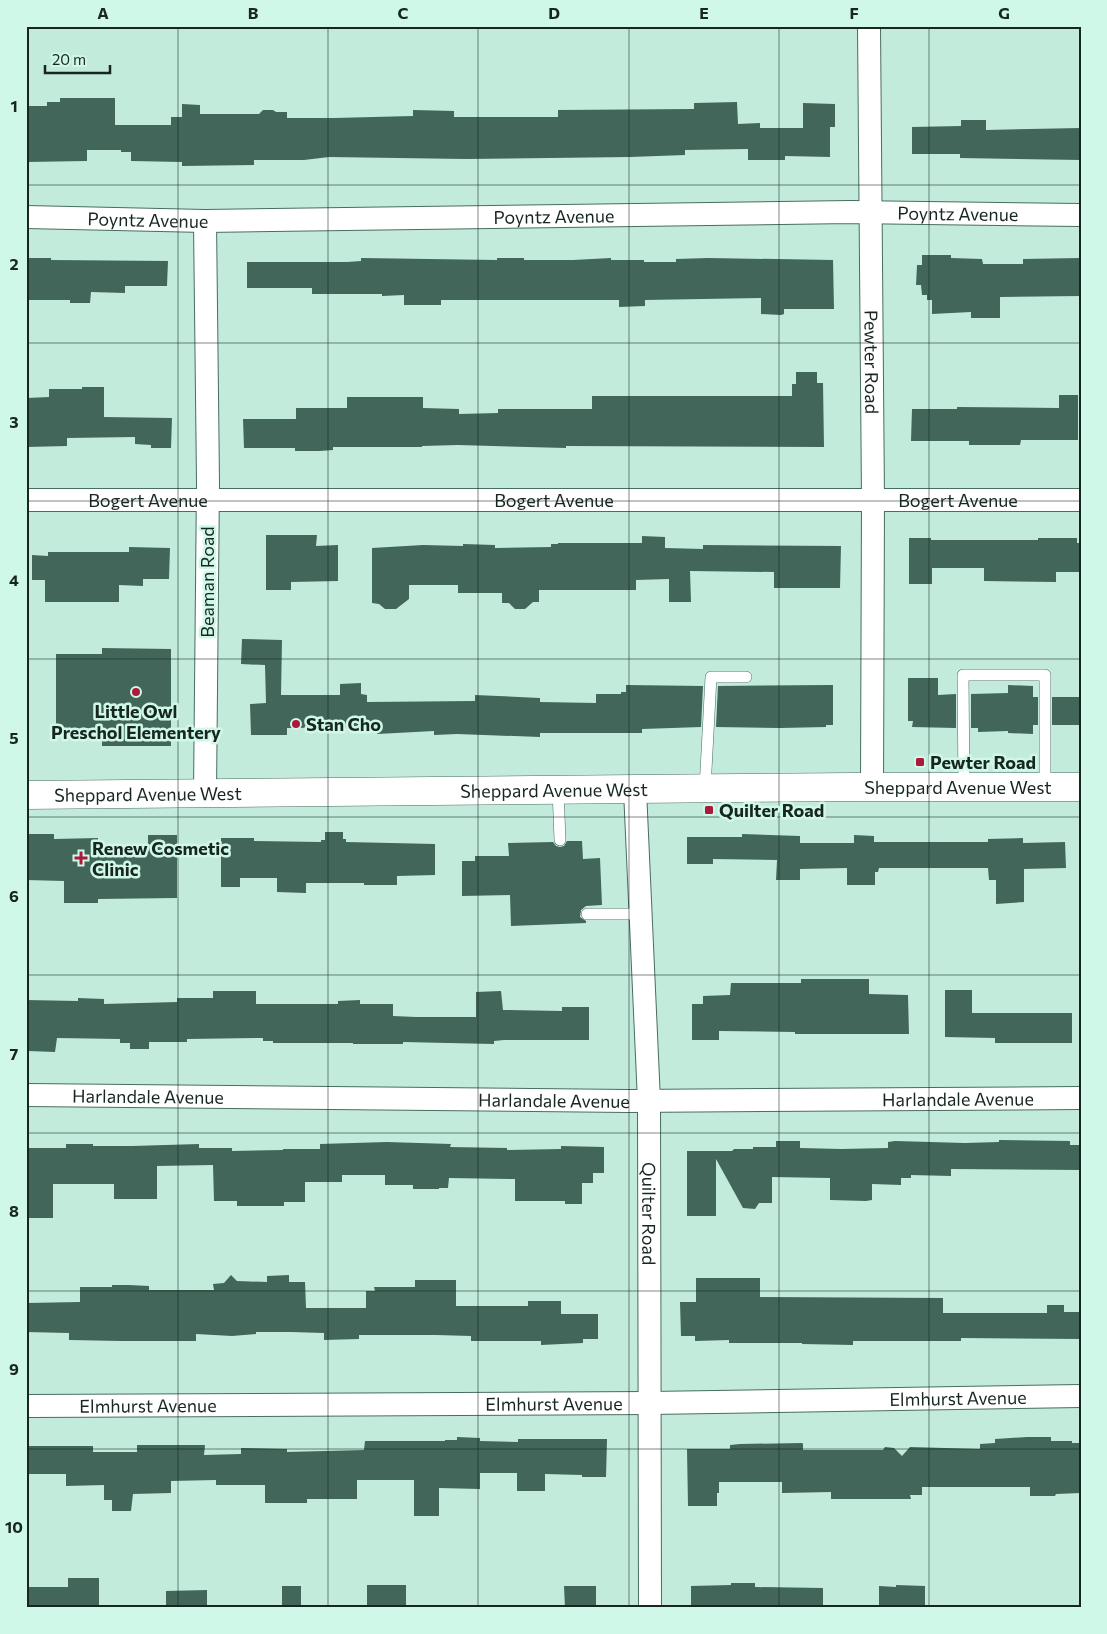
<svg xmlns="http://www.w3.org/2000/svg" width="1107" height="1634" viewBox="0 0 1107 1634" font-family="Commissioner,sans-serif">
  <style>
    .building { fill: #426659 }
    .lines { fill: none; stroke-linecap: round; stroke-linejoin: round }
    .lane-casing { stroke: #496d60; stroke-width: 12 }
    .street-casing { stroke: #496d60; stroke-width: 24 }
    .secondary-casing { stroke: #496d60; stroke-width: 29 }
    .lane { stroke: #fff; stroke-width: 11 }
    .street { stroke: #fff; stroke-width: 22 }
    .secondary { stroke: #fff; stroke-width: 28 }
    .grid { fill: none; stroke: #172620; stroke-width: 1; stroke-opacity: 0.55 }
    .poi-dot { fill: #ad193d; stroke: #d0f8e8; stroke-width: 2 }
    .labels { text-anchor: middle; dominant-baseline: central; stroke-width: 5; stroke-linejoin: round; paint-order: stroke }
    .street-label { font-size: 18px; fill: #172620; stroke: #d0f8e8 }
    .poi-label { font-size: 18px; font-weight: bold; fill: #172620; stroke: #d0f8e8; text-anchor: start }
    .neatline { fill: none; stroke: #172620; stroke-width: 2 }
    .grid-label { font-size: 16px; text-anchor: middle; font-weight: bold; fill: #172620 }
  </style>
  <rect width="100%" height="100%" fill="#c3ebdb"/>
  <!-- building -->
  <path class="building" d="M60,98H115V125H171V117H182V104L200,105V114H259L263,110H273L276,112H287V118H334L413,116V110L454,111V117H558V110L694,109V103L737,102L738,124L760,123V128H803V103L835,104V127H830V157L785,156V160H748V149L685,150V155L630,157L466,159L329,157L304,160H254V165L182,166V162L131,161V152H121V150H87V161L26,162V106H47V102H60Z
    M961,120H986V130L1081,128V160L960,158V154H912V127L961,126Z
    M922,255H951V258L982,259L983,264H1023V259L1081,258V296L1000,297V318H971V312L932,314V300H927V295H922L921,285H916L917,265H922Z
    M26,258H51V260L168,261L167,286H125V293L91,292L90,303H70V300H26Z
    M361,258L497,260V258H524V260H573L611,258V260H644V262H676V259L708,258L833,260L834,309H784V314L781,315L761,314V298L645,300V306L619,307V300H441V305H404V295L382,296V294H312V288H247V262H347L361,261Z
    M796,372H817V383H823L824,447L566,446V448L458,445L422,446V447H333V450L320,451H295V448H244L243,419H296V408H347V397H423V408L459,409V414L498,413V409H592V396H792V384H796Z
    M82,387H104V417L172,418L171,448H151V445L135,444V437L67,438V446L27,447V398L49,397V389H82Z
    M1059,395H1078V440H1021L1020,445H969V441H911L912,409H957V407L1059,408Z
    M266,535H317L316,546L338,545V581L291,582V590H266Z
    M642,536L665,537V548L703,549V545L841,546L840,588H774V572L690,571L691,602H669V579L636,580V590H539V602H533L525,609H515L509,603H502V593H458V585H409V599L396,609H385L379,604L372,603V548L423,545L463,546V544L495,545V548L551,547V544H558V543H642Z
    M909,538H931V540H1038V538H1077V543H1081V572H1056V582L984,581V568H932V584H909Z
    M129,547L170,548L169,579H143V586L119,585V602H45V580H32V555L48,556V552H129Z
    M242,639L282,640L281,695H340V684L361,683V694L367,695V702L475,701V695L540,698V702L596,703V694H621V692H626V685L703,686L701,727L642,729V733H540V737L457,734L434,735V731L377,734V727L287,728V735H251L250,704L266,703L265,665L241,664Z
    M102,648L171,649V746H102V728L56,729V654H102Z
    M908,678H938V695L956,694V728L912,727L913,721H908Z
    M833,685V725H826V727L780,728L716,727L718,686Z
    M1008,685L1033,686V697H1038V725H1033V734L1008,733V731L978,732V728H971V694L1008,693Z
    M1052,697H1081V725H1052Z
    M325,832H343V839H346V842L435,844V875L397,876V885H364V883H306V893L277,892V878H240V887H221V838H254V841L321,842V840H325Z
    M26,834H54V839L98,838V851L148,850V835H177V898L98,899V903H64V881L26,880Z
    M742,834L800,836V843H854V835L874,836V842H988V839L1023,838V843L1065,842L1066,868L1024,869V902L996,904V880H989L988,868H879L878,872H875V885H847V868L800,869V880H776L777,860L713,859V864H687V837H742Z
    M567,841H582L583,859L600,858L602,905L586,906L581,910L580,917L586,921V923L511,926L510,895L462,896V861H475V856H509L508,843L553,842L556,846L560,847L564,846Z
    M801,979H869V994L908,995L909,1034H795V1032L719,1031V1040H692V1004H703V996L730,995L731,983H801Z
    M945,990H972V1013H1072V1043H995V1038L945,1037Z
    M213,991H256V1004H338V1001L360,1000V1004H393V1016L416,1017H476V992L501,991L503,1010L562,1011V1007H589V1040H504L494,1041V1044L403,1042V1044H353V1043H273V1041H263V1038L187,1039V1042H149V1049H130V1043H120V1039L57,1038L55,1052L28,1051L26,1000L78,1001V998L104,999V1004L177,1002V998H213Z
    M999,1140L1070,1141V1145H1081V1170L951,1169V1176L911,1175V1178H901V1185L872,1184V1200L866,1201L830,1200V1178L772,1177V1203H759L755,1209L743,1208L716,1159V1216H687V1151H732L734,1149H753V1147H776V1141H800V1148L841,1149L888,1148V1142L895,1141L965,1143L999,1142Z
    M387,1142L451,1144L450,1147L507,1148V1150L561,1149V1146L604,1147V1173H593V1183H582V1204H565V1201H515V1179L449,1178L448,1188H439V1189H413V1185H385V1175H342V1182H305V1202H284V1206H237V1201H214L213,1165L157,1166V1199H114V1184H53V1218H26V1148H66V1144H93V1146H132L199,1144V1148H232V1151L283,1150V1149H320V1144Z
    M231,1275L237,1281L267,1282V1276L289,1275V1282H305L306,1308H366V1291H375L374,1287H415V1280H456V1306H528V1301H561V1314H598V1339H583V1343L541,1345V1341H471V1336L436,1335H359V1339L324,1340V1333L291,1332H256V1334L232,1336L196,1334V1341H121L69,1340V1333L26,1332V1303L80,1302V1287H112V1285H129L149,1286V1290H214L213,1284L224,1283Z
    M696,1278H760V1297L943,1298V1313H1047V1305H1064V1312H1081V1339L961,1338V1341H853V1345L802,1344V1343H729V1340L695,1341V1336H681L680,1302H696Z
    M457,1437L480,1438V1441L518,1442V1439H607L606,1477H582V1475L545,1474V1491H517V1473H480V1489L439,1488V1516H414V1480H357V1499H307V1503H265V1485H216V1480L171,1481V1493L133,1494L131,1511H112V1500H104V1485L66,1486V1474H26V1446H93V1452H137V1445H205L204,1455L241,1454V1448L287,1449V1452L364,1450L365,1441H445V1440H457Z
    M1027,1437H1051V1441H1072V1443H1081V1493L1056,1494L1055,1496H1030V1487H922V1495H910L911,1499H831V1492L782,1493V1482H719V1493H717V1506H688L687,1449H730V1445L740,1444L802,1443L803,1444V1450H883L885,1447L894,1448L902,1456L910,1447L980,1449V1444L995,1443V1439Z
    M68,1578H99V1608H26V1587H68Z
    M731,1583H755V1587L823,1588V1608H691V1586L731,1585Z
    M367,1585H406V1608H367Z
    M896,1585L925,1586V1608H879V1586L896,1587Z
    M282,1586H301V1608H282Z
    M564,1586H596V1608H565Z
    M207,1590V1608H166V1591Z"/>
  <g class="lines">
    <!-- lane casing -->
    <g class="lane-casing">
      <path id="lane" d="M964,787L963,675H1045V787
        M705,789L711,677H746
        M558,790L560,840
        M587,914H640"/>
    </g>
    <!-- street casing -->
    <g class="street-casing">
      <g id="street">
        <path id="s1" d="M869,26L873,500L872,787"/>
        <path id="s2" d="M26,217L205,221L851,212L1081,215"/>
        <path d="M205,221L208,482L205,794"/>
        <path id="s3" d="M26,500H1081"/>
        <path id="s4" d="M635,790L649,1101L650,1608"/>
        <path id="s5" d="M26,1095L629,1101L1081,1098"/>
        <path id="s6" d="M26,1406L650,1403L1081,1396"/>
      </g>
    </g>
    <!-- secondary casing -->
    <g class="secondary-casing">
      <g id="secondary">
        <path id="s7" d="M26,795L852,787H1081"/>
      </g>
    </g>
    <!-- lane -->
    <use href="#lane" class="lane"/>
    <!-- street -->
    <use href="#street" class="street"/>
    <!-- secondary -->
    <use href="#secondary" class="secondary"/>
  </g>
  <!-- grid -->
  <path class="grid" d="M178,26V1608M328,26V1608M478,26V1608M629,26V1608M779,26V1608M929,26V1608M26,185H1081M26,343H1081M26,501H1081M26,659H1081M26,817H1081M26,975H1081M26,1133H1081M26,1291H1081M26,1449H1081"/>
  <!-- markers -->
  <g class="poi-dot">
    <circle cx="136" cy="692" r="5"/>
    <circle cx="296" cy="724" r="5"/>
    <rect x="915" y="757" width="10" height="10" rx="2.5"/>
    <rect x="704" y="805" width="10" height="10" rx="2.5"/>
    <path d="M78.5 850.5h5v5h5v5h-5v5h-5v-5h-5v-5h5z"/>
  </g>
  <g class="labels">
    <!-- street labels -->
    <g class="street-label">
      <text stroke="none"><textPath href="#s2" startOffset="932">Poyntz Avenue</textPath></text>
      <text stroke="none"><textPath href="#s2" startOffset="528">Poyntz Avenue</textPath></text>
      <text stroke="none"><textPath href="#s2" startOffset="122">Poyntz Avenue</textPath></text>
      <text stroke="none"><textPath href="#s1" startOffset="336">Pewter Road</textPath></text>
      <text stroke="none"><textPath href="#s3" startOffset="122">Bogert Avenue</textPath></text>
      <text stroke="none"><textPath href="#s3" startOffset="528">Bogert Avenue</textPath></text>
      <text stroke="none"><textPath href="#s3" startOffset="932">Bogert Avenue</textPath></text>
      <text transform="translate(207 582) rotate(-90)">Beaman Road</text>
      <text stroke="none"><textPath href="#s7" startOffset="932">Sheppard Avenue West</textPath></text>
      <text stroke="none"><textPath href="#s7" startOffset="528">Sheppard Avenue West</textPath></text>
      <text stroke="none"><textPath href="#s7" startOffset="122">Sheppard Avenue West</textPath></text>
      <text stroke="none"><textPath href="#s5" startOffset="122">Harlandale Avenue</textPath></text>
      <text stroke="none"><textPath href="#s5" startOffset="932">Harlandale Avenue</textPath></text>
      <text stroke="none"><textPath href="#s5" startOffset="528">Harlandale Avenue</textPath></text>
      <text stroke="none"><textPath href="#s4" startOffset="424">Quilter Road</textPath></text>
      <text stroke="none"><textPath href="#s6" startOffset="932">Elmhurst Avenue</textPath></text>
      <text stroke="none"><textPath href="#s6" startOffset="528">Elmhurst Avenue</textPath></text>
      <text stroke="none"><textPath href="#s6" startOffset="122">Elmhurst Avenue</textPath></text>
    </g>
    <!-- poi labels -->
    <g class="poi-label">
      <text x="136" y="711" text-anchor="middle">Little Owl<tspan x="136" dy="21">Preschol Elementery</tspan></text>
      <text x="306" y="724">Stan Cho</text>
      <text x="930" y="762">Pewter Road</text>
      <text x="719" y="810">Quilter Road</text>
      <text x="92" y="848">Renew Cosmetic<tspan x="92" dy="21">Clinic</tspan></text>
    </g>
  </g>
  <!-- border -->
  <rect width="1107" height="1634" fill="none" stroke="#d0f8e8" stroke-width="55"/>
  <!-- scale -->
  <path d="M45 65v8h65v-8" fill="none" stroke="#172620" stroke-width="2.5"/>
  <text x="52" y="65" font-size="15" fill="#172620" stroke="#d0f8e8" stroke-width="4" paint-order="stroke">20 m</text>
  <rect x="28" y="28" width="1052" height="1578" class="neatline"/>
  <g class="grid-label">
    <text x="103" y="19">A</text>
    <text x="253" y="19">B</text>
    <text x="403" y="19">C</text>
    <text x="554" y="19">D</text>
    <text x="704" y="19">E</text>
    <text x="854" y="19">F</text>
    <text x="1004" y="19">G</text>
    <text x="14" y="112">1</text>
    <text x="14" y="270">2</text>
    <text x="14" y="428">3</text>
    <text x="14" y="586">4</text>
    <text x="14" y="744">5</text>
    <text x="14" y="902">6</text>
    <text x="14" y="1060">7</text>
    <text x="14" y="1217">8</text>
    <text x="14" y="1375">9</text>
    <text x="14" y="1533">10</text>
  </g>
</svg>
